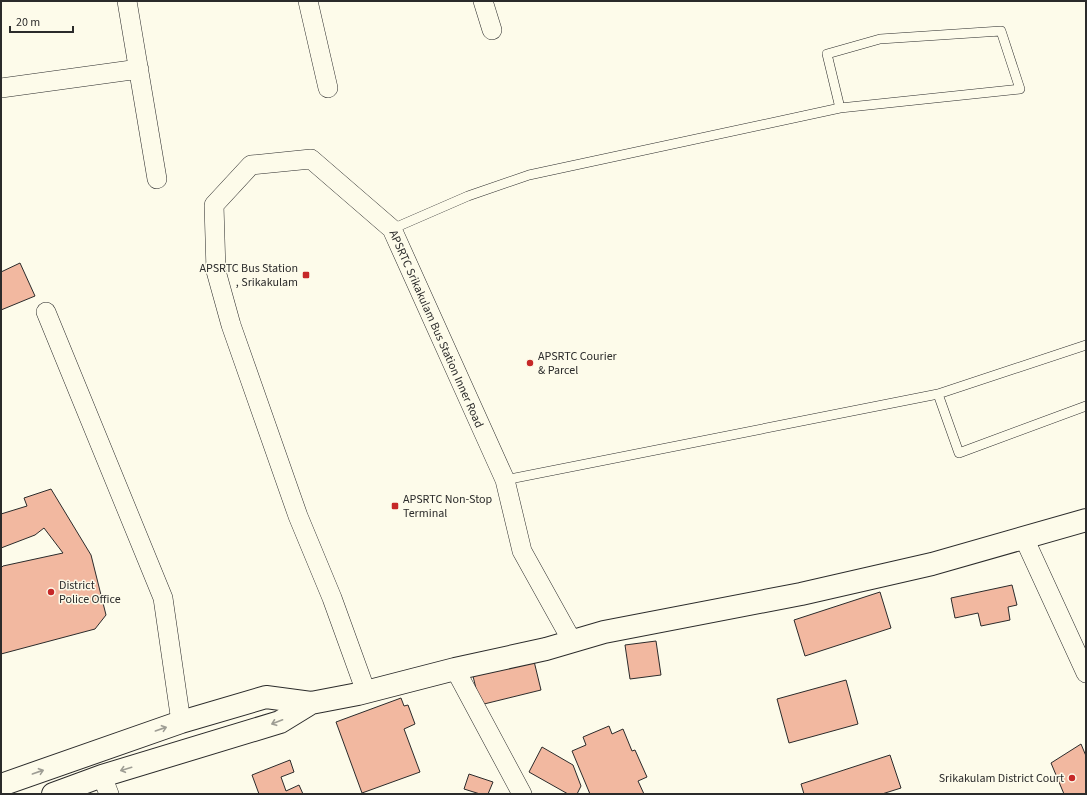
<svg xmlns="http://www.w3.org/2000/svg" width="1087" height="795" viewBox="0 0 1087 795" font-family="'Source Sans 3',sans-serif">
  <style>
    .building { fill: #f2b8a0; stroke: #2b2b2b }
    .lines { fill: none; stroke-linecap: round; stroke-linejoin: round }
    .lane-casing { stroke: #2b2b2b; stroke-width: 10 }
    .street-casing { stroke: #2b2b2b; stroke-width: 20 }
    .primary-casing { stroke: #2b2b2b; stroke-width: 24 }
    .lane { stroke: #fdfbea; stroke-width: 9 }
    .street { stroke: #fdfbea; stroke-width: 19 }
    .primary { stroke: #fdfbea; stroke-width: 22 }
    .oneway { stroke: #9e9d94 }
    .poi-dot { fill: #c62828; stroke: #fdfbea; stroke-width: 1.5 }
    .labels { text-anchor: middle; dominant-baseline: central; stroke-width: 3; stroke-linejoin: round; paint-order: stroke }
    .poi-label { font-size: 12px; fill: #2b2b2b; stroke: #fdfbea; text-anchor: start }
    .street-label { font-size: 12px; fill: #2b2b2b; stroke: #fdfbea }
  </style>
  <rect width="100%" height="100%" fill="#fdfbea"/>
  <!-- building -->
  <path class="building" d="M20,263L35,296L1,310V272Z
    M51,489L91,555L106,615L95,629L1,654V568L3,566L63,553L44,528L35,535L1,548V514L27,506L24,498Z
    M1012,585L1017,605L1008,607L1010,620L981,626L978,613L955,618L951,598Z
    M880,592L891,628L805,656L794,620Z
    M656,641L661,675L630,679L625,645Z
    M533,657L541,690L480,705L472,672Z
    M846,680L858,724L789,743L777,699Z
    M401,698L404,706L408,705L415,724L404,729L420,772L362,793L336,722Z
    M609,726L612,734L623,729L632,751L635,750L647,777L638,781L644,794H590L572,751L586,745L583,737Z
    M1081,744L1086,756V794H1064L1051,763Z
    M542,747L573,765L581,786L577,794H568L529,772Z
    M890,755L901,788L882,794H804L801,784Z
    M290,760L294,772L281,777L286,791L299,785L303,794H259L252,775Z
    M469,774L493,782L488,794H480L464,789Z"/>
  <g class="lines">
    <!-- lane casing -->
    <g class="lane-casing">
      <path id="lane" d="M392,229L468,196L529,175L840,108L1020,89L1001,31L880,39L827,54L840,108
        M938,394L959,453L1086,406
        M505,480L938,394L1086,345"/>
    </g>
    <!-- street casing -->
    <g class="street-casing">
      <path id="street" d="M127,1L157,179
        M308,1L328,88
        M483,1L492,30
        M1,88L139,69
        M46,312L163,598L181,722
        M1024,538L1086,673
        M455,669L522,794
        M366,692L332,598L298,516L231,325L216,271L214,205L251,165L311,159L392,229L505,480L522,551L572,641
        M102,776L109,794"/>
    </g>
    <!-- primary casing -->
    <g class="primary-casing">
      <path id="primary" d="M1,785L181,722L266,697L311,703L358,694L455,669L546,649L604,632L801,594L932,564L1086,520
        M53,794L102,776L280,722L311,703"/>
    </g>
    <!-- lane -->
    <use href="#lane" class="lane"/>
    <!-- street -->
    <use href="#street" class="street"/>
    <!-- primary -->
    <use href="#primary" class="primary"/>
  </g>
  <!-- one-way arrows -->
  <defs><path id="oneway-shaft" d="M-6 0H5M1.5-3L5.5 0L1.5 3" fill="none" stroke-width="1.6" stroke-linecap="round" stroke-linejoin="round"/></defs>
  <g class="oneway">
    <use href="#oneway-shaft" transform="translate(277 722) rotate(159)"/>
    <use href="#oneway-shaft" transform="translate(161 729) rotate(-19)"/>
    <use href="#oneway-shaft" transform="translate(126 769) rotate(163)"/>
    <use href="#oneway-shaft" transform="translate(38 772) rotate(-19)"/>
  </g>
  <!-- markers -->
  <g class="poi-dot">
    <rect x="302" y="271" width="8" height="8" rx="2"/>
    <circle cx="530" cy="363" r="4"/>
    <rect x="391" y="502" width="8" height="8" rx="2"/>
    <circle cx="51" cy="592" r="4"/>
    <circle cx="1072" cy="778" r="4"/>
  </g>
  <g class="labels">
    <!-- poi labels -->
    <g class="poi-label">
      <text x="298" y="268" text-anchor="end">APSRTC Bus Station<tspan x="298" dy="14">, Srikakulam</tspan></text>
      <text x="538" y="356">APSRTC Courier<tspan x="538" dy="14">&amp; Parcel</tspan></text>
      <text x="403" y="499">APSRTC Non-Stop<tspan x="403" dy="14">Terminal</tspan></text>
      <text x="59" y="585">District<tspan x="59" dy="14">Police Office</tspan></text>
      <text x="1064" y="778" text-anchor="end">Srikakulam District Court</text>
    </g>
    <!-- street labels -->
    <g class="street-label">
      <text transform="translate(436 329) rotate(66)">APSRTC Srikakulam Bus Station Inner Road</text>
    </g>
  </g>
  <!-- border -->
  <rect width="1087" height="795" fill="none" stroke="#2b2b2b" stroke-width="4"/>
  <!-- scale -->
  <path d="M10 26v6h63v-6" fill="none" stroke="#2b2b2b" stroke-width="2"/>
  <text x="16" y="26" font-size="12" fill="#2b2b2b" stroke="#fdfbea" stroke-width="3" paint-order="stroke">20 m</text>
</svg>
